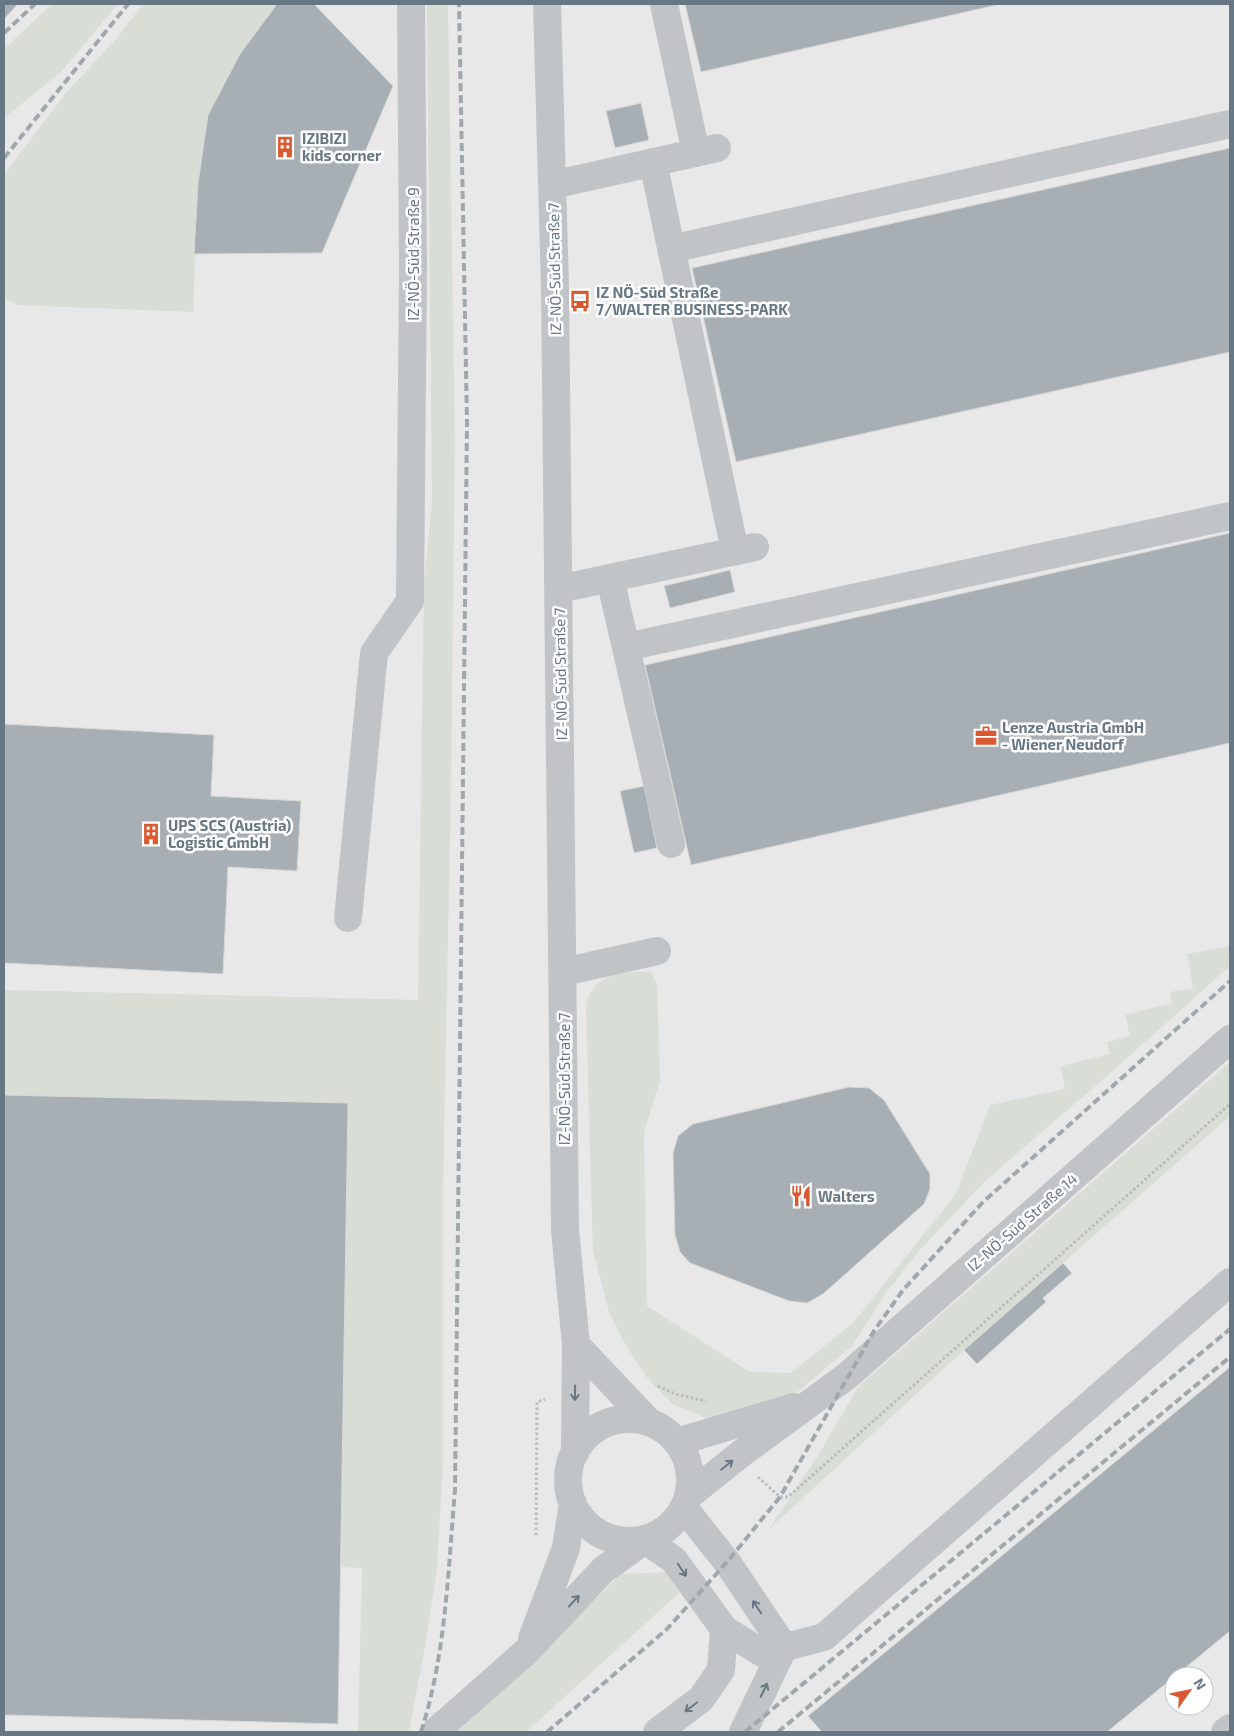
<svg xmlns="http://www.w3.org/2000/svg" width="1234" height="1736" viewBox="0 0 1234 1736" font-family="'Exo 2',sans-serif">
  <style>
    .built { fill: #e7e8e7; fill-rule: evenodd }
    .green { fill: #d8ddd5 }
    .building { fill: #a7afb4; stroke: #d8d8d6 }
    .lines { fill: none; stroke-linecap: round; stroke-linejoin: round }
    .path { stroke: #babdbf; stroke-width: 3; stroke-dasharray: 2.5 2.5; stroke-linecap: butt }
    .minor { stroke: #c0c4c7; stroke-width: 28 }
    .rail { stroke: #a1a8ac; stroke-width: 4; stroke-dasharray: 8 4; stroke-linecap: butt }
    .oneway { stroke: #677783 }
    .labels { text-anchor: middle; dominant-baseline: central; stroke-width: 5; stroke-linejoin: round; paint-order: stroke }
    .poi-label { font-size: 15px; font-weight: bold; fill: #677783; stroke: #fff; text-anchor: start }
    .street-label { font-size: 15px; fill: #677783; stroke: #fff }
  </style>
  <rect width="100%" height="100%" fill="#f7f7f4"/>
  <!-- built -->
  <path class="built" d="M4,4H1230V1732H4ZM1174,1676H1204V1706H1174Z"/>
  <!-- green -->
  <path class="green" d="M52,4H118L62,71L4,118V49Z
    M143,4H277L240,54L208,115L198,183L193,312L18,305L4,298V175L66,93L117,38Z
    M427,4H448L455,439L451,785L443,1190V1461L437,1569L424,1653L409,1730L407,1732H358L362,1568L341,1567L348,1103L4,1095V990L418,1000L424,586L432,502Z
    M1230,946V966L1107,1076L985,1181L918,1252L886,1293L853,1345L782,1405L708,1419L674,1405L648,1379L626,1346L609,1312L593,1251L586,1010C587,1005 588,998 590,993C600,973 632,970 652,972L657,986L660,1081L644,1132L647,1306L750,1372L791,1373L853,1323L956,1194L990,1105L1065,1089L1061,1066L1110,1054L1107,1042L1130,1036L1125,1015L1172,1003L1170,992L1193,988L1187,954Z
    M1230,1062V1116L964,1350L769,1529L819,1454L858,1387Z
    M670,1572L679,1593L526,1732H458L621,1574Z"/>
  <!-- building -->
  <path class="building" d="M4,4H18L4,19Z
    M277,4H314L393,86L322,253L194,254L198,183L208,115L240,54Z
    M685,4H1001L701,72Z
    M641,103L649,140L615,148L606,111Z
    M1230,148V352L736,462L692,268Z
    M1230,533V743L691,865L645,665Z
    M730,570L735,592L670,608L664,586Z
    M4,724L214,735L211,796L301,801L297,871L228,867L223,974L4,963Z
    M644,786L657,848L634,853L620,791Z
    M849,1087L869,1088L884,1100L930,1174V1189L924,1204L823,1294L807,1303L789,1301L690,1263L680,1252L675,1235L673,1153L678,1136L693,1124Z
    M4,1095L348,1103L338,1724L4,1715Z
    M1063,1263L1072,1273L1043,1298L1046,1302L977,1364L964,1350Z
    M1230,1367V1631L1107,1732H822L808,1716Z"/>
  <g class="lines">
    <!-- path -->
    <path class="path" d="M658,1386L675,1394L706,1401
      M758,1477L780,1497H788L1230,1104
      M536,1535L537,1402L545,1399"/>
    <!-- minor -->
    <path class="minor" d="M547,4L555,288L565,1230L576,1345L575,1453
      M664,4L696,153
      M653,162L735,551
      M552,185L717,148
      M671,249L1230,124
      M610,578L671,844
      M559,589L755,547
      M626,647L1230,516
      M348,918L374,653L410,601L413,269L411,4
      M563,972L657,951
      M576,1345L649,1422
      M568 1480a61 61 0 1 1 122 0a61 61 0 1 1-122 0Z
      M677,1442L794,1407
      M688,1496L742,1453L847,1376L1230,1039
      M684,1508L727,1562L784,1647
      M645,1540L674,1560L724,1629L721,1670L701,1699L657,1732
      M724,1629L762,1653L824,1637L1230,1282
      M532,1639L566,1548L573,1503
      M435,1732L528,1650L603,1570L645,1540
      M743,1732L784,1647
      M1225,1732L1230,1728"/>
    <!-- rail -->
    <path class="rail" d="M4,33L35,4
      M4,158L128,4
      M421,1732C446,1655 448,1570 455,1490L467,422L459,4
      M547,1732L667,1629L727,1562L780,1497L874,1331L903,1290L983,1202L1230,981
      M745,1732L1230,1329
      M778,1732L1230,1357"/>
  </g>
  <!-- one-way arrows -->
  <defs><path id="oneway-shaft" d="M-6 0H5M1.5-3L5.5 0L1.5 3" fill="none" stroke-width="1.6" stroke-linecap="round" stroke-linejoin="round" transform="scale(1.25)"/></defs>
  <g class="oneway">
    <use href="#oneway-shaft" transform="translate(575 1393) rotate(91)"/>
    <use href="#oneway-shaft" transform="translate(727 1465) rotate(-39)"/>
    <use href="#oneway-shaft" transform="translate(682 1570) rotate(56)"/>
    <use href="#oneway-shaft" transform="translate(574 1601) rotate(-47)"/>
    <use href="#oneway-shaft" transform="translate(757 1607) rotate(-124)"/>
    <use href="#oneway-shaft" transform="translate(764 1690) rotate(-64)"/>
    <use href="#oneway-shaft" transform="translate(691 1707) rotate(143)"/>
  </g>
  <!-- icons -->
  <defs>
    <g id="building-bare" transform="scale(1.725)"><path d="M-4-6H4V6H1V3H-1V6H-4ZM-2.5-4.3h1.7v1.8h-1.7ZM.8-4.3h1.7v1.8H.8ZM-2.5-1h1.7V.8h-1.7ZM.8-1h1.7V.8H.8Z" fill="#da5931" stroke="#fff" stroke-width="2.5" paint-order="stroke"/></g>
    <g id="bus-bare" transform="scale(1.725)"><path d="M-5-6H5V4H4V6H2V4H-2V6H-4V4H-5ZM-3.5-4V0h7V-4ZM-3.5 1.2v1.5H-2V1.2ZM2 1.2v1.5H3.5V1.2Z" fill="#da5931" stroke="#fff" stroke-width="2.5" paint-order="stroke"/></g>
    <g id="office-bare" transform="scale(1.725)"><path d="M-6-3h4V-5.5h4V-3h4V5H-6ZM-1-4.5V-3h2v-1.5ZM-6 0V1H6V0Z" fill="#da5931" stroke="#fff" stroke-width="2.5" paint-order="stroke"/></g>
    <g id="restaurant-bare" transform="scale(1.725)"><path d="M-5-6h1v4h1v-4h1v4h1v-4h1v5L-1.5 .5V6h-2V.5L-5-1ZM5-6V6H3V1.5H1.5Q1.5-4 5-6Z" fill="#da5931" stroke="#fff" stroke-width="2.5" paint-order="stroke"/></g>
  </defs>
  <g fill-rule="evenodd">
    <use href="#building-bare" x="285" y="147"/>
    <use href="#bus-bare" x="580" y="301"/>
    <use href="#office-bare" x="986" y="736"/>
    <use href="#building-bare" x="151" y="834"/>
    <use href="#restaurant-bare" x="801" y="1196"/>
  </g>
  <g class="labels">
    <!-- poi labels -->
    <g class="poi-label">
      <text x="302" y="138">IZIBIZI<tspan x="302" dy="17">kids corner</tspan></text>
      <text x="596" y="292">IZ NÖ-Süd Straße<tspan x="596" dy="17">7/WALTER BUSINESS-PARK</tspan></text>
      <text x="1002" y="727">Lenze Austria GmbH<tspan x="1002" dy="17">- Wiener Neudorf</tspan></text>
      <text x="168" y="825">UPS SCS (Austria)<tspan x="168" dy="17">Logistic GmbH</tspan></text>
      <text x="818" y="1196">Walters</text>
    </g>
    <!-- street labels -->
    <g class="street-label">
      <text transform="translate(413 254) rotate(-90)">IZ-NÖ-Süd Straße 9</text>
      <text transform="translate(554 269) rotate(-91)">IZ-NÖ-Süd Straße 7</text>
      <text transform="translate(560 674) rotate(-91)">IZ-NÖ-Süd Straße 7</text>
      <text transform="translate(564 1079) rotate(-90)">IZ-NÖ-Süd Straße 7</text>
      <text transform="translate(1022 1222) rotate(-41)">IZ-NÖ-Süd Straße 14</text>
    </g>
  </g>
  <!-- border -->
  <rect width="1234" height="1736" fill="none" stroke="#677783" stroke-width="10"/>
  <!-- north arrow -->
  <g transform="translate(1189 1691) rotate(57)"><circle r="24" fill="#ffffff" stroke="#c2c9cd"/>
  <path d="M0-4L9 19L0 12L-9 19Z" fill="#da5931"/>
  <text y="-8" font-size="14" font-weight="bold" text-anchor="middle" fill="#677783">N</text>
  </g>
</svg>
